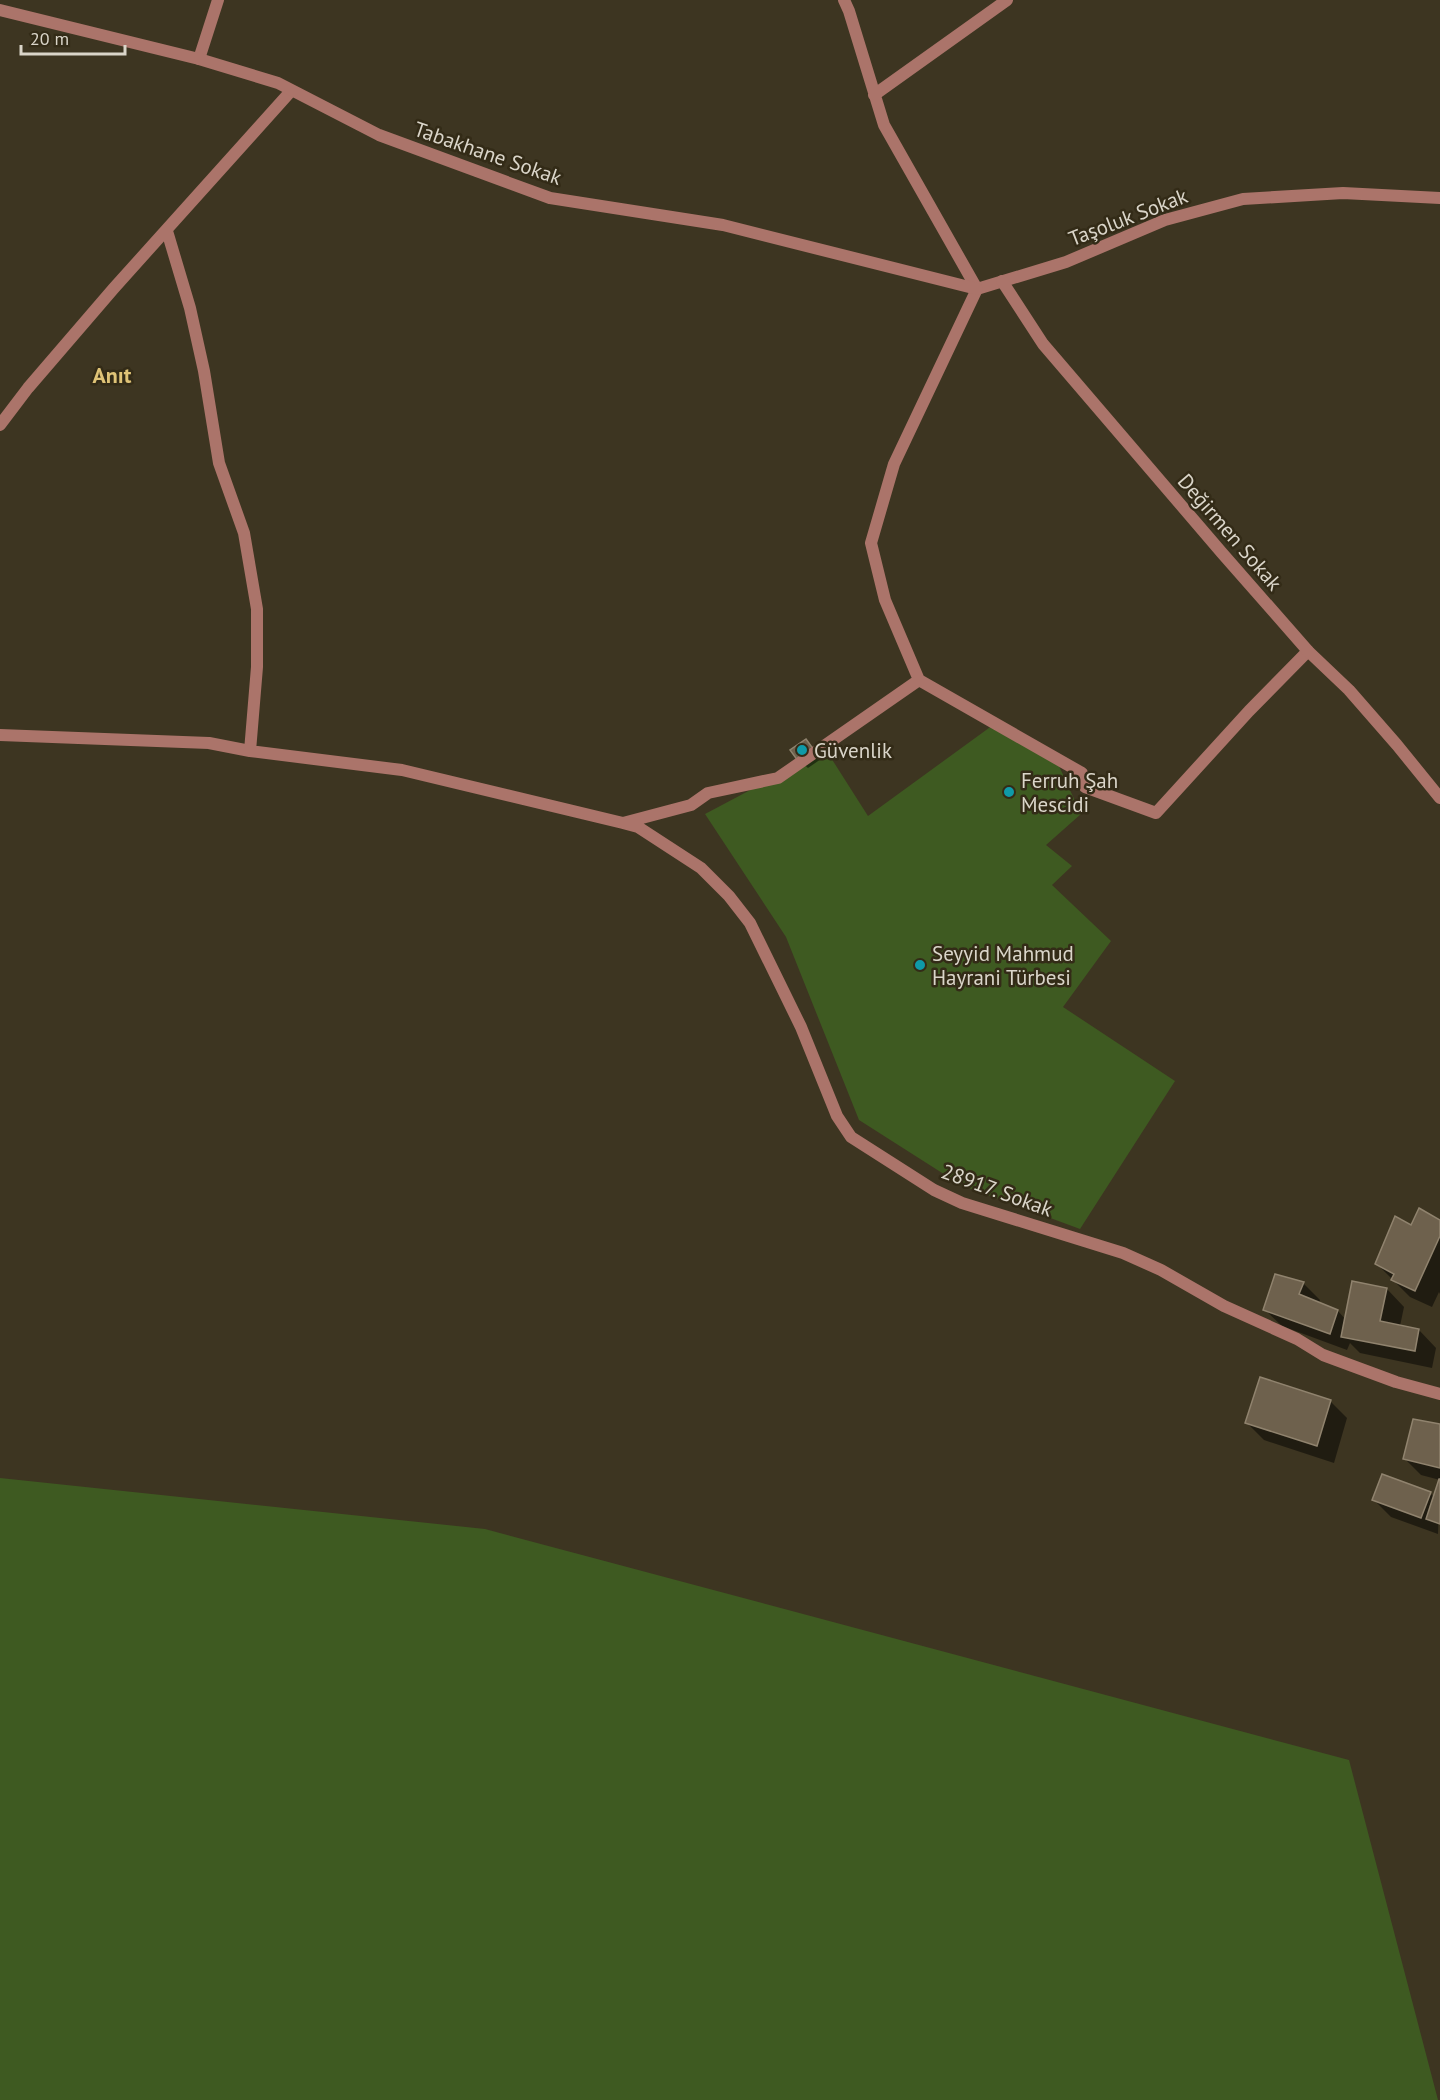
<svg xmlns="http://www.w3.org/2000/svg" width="1440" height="2100" viewBox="0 0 1440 2100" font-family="'PT Sans',sans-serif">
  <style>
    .green { fill: #3e5a21 }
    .shadow { fill: #0007 }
    .building { fill: #6e614d; stroke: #90836e; stroke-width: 1.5 }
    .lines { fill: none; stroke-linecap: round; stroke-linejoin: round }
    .minor { stroke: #ab746a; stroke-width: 12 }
    .tertiary { stroke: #ab746a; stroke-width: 12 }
    .culture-dot { fill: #0f9aa8; stroke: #332b17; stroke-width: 2 }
    .labels { text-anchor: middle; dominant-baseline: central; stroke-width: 5; stroke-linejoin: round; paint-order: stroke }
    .street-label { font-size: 21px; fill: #dad5c9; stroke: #332b17 }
    .poi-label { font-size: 21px; fill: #dad5c9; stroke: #332b17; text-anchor: start }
    .neighbourhood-label { font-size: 22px; font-weight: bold; fill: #dfc377; stroke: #332b17 }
  </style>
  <rect width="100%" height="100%" fill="#3d3521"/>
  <!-- green -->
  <path class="green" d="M993,725L1059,766L1081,814L1046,845L1072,866L1052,885L1111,941L1063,1007L1175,1081L1080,1229L961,1185L859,1120L786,937L705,814L826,750L868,816Z
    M0,1478L485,1529L1349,1760L1438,2100H0Z"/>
  <!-- shadow -->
  <path class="shadow" d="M806,741L821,759L808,768L799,760Z
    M1440,1222V1294L1439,1292L1432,1307L1410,1297L1377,1264L1412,1227Z
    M1303,1283L1320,1300L1319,1304L1338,1311L1346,1320L1387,1289L1404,1307L1400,1326L1419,1330L1436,1348L1432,1368L1360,1353L1350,1343L1347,1350L1282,1326L1264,1309Z
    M1330,1401L1347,1418L1334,1463L1264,1440L1247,1423Z
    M1440,1426V1480L1421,1475L1404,1458Z
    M1440,1483L1438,1534L1391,1517L1374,1500L1430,1493L1435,1498Z"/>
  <!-- building -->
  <path class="building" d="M806,739L814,750L798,761L790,750Z
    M1419,1208L1440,1220V1236L1415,1291L1391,1280L1394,1274L1375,1264L1395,1216L1411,1225Z
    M1275,1274L1304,1282L1299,1294L1338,1310L1330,1334L1263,1310Z
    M1352,1281L1387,1288L1380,1321L1419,1329L1415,1351L1341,1337Z
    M1260,1377L1331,1400L1317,1446L1245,1423Z
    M1413,1419L1440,1424V1468L1403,1459Z
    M1382,1474L1431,1492L1421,1518L1372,1500Z
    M1439,1479H1440V1524L1426,1519Z"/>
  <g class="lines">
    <!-- minor -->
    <path class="minor" d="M844,0L849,11L884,125L977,289
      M199,59L218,0
      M874,95L1007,0
      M167,231L190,308L204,371L219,463L244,533L257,609V667L250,751
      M977,289L894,464L871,543L885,600L919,680L1082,773L1085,787L1156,813L1249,711L1308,651
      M977,289L1066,262L1165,220L1243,199L1343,193L1440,198
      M0,425L28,388L114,288L291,91
      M0,735L209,743L250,751L402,770L623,823L691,805L708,793L778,778L919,680
      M623,823L638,827L701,868L729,896L750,923L801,1027L837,1116L851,1137L934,1190L962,1203L1123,1253L1161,1270L1224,1306L1297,1339L1323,1355L1396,1382L1440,1394"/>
    <!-- tertiary -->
    <path class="tertiary" d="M0,10L199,59L278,83L379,135L550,198L723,225L977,289
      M1002,281L1043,344L1222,553L1308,651L1349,690L1397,745L1440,798"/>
  </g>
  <!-- markers -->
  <g class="culture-dot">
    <circle cx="802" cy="750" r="6"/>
    <circle cx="1009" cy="792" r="6"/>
    <circle cx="920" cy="965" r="6"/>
  </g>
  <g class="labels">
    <!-- street labels -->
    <g class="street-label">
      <text transform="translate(488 153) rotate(19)">Tabakhane Sokak</text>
      <text transform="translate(1128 217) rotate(-21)">Taşoluk Sokak</text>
      <text transform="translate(1230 532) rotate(49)">Değirmen Sokak</text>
      <text transform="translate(997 1190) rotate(20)">28917. Sokak</text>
    </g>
    <!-- poi labels -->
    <g class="poi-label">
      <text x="814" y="750">Güvenlik</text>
      <text x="1021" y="780">Ferruh Şah<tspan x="1021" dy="24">Mescidi</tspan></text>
      <text x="932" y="953">Seyyid Mahmud<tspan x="932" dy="24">Hayrani Türbesi</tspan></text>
    </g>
    <!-- neighbourhood labels -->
    <g class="neighbourhood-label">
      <text x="112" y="375">Anıt</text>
    </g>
  </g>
  <!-- scale -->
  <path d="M21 45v9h104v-9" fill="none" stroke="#dad5c9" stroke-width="3"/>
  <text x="30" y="45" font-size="18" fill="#dad5c9" stroke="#332b17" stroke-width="4.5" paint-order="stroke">20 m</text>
</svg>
